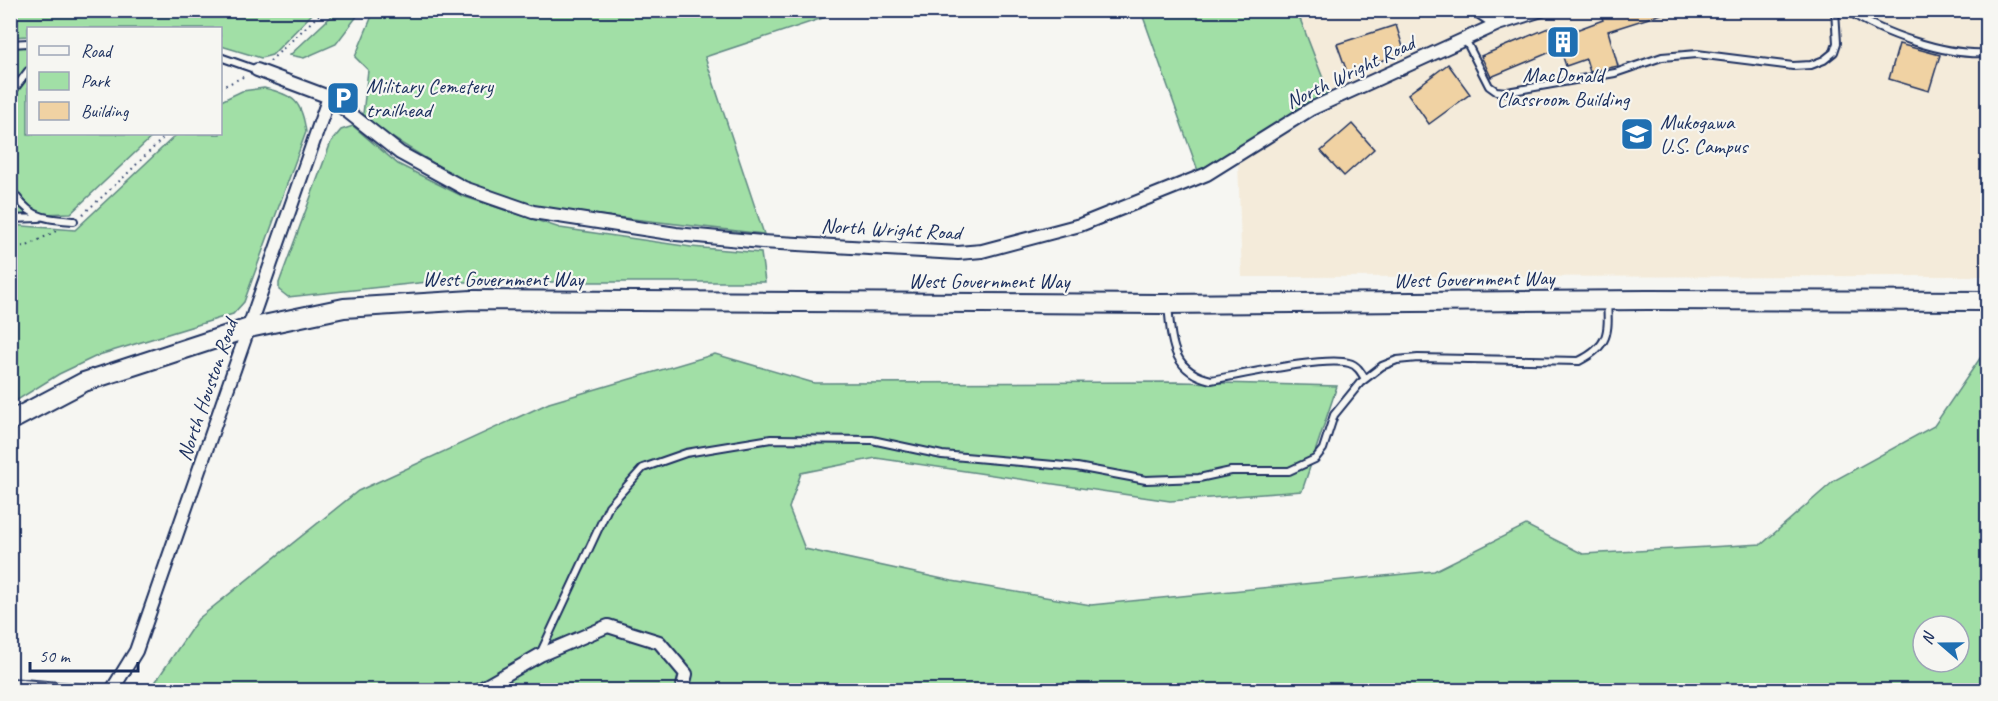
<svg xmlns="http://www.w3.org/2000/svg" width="1998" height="701" viewBox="0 0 1998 701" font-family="Caveat,sans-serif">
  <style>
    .built { fill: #f4ebda }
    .green { fill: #a1dfa6; stroke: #5e8782; stroke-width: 1.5; fill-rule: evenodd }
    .building { fill: #f0d2a3; stroke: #1b2f5e; stroke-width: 1.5 }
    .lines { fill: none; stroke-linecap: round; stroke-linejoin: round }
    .lane-casing { stroke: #1b2f5e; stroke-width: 10 }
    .street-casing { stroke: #1b2f5e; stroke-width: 16 }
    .secondary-casing { stroke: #1b2f5e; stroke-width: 22 }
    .path { stroke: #1b2f5e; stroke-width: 2; stroke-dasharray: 1.5 4.5; stroke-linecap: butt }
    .lane { stroke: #f6f6f2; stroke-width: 6 }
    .street { stroke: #f6f6f2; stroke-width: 12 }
    .secondary { stroke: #f6f6f2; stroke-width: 18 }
    .labels { text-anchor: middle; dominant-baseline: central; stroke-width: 4.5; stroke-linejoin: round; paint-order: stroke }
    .street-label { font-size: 21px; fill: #1b2f5e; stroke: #f6f6f2 }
    .poi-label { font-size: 21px; fill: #1b2f5e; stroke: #f6f6f2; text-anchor: start }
  </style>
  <rect width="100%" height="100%" fill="#f6f6f2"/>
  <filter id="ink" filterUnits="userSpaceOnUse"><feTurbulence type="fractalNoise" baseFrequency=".0167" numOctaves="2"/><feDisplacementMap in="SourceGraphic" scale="12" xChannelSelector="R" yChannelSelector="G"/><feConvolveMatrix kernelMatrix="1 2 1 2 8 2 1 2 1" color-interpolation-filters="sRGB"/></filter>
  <g filter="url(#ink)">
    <!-- built -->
    <path class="built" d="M1297,11H1987V276L1242,277L1238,161L1334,107Z"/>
    <!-- green -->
    <path class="green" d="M10,11L11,10L315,11L272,55L261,58L221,46L220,28H28V36L11,37Z
      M337,11H361L336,44L304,58L290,55Z
      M374,11H844L705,57L764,234L537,208L467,184L380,130L363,114L368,70L355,57Z
      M1141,11H1297L1329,94L1198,171Z
      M28,47V134H155L71,213L11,215L10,48Z
      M264,88C294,95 302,101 306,132L244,302L233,314L99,355L59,374L11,404V225L75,230L177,134H220L221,101L242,91Z
      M353,126L398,164L462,196L560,228L691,247L761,253L765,282H428L288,297L279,290V283L331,142L341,130Z
      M1987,348V690H150L198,619L358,491L549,403L715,354L814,383L1180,382L1337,386L1302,491L1170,501L876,458L801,473L789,508L805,549L952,581L1091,605L1434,571L1526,525L1583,554L1762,544L1835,480L1934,426ZM1923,626H1959V662H1923Z"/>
    <!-- building -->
    <path class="building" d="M1599,10H1665V13L1608,31L1618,66L1590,72L1586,59L1566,66L1560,48L1491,77L1481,56L1553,26L1557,37L1603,20Z
      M1396,25L1405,53L1347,72L1337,44Z
      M1899,44L1940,55L1929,91L1889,79Z
      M1448,64L1470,94L1429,124L1408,94Z
      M1352,124L1374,149L1344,176L1321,151Z"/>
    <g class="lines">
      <!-- lane casing -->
      <g class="lane-casing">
        <path id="lane" d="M1847,10C1882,34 1946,56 1988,53
          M1465,39L1489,86L1496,91L1507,92L1615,73L1662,57L1697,54L1793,66L1811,65L1824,60L1834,52L1837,43L1835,10
          M10,44L28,43
          M220,57L257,70
          M10,95L28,71
          M10,187C28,218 41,218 74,221
          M10,219L39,218
          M1168,306C1172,341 1171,371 1211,380C1241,375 1324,356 1349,363C1357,365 1361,372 1365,379
          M540,654L609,506L643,468L686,453L771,439L872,440L942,455L1077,467L1146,480L1199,478L1231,471H1289L1315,459L1323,449L1334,415L1360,383L1382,366L1397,360L1418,358L1579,361C1609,346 1609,333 1607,302
          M10,682L108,690"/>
      </g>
      <!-- street casing -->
      <g class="street-casing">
        <path id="street" d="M1477,10L1498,24
          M257,70L329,97L400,153L464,188L533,212L676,234L762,242L958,253L982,251L1080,225L1207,174L1311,109L1498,24L1542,10
          M112,690L136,651L329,97
          M479,690L540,655L608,626L659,642L686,674L682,690"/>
      </g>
      <!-- secondary casing -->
      <g class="secondary-casing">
        <path id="secondary" d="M10,421L84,382L249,328L344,308L472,300L1161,304L1648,300L1988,301"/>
      </g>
      <!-- path -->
      <path class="path" d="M270,61L324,10
        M220,88L245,76
        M83,214L124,177L167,134
        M10,247L27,246L58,230"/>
      <!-- lane -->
      <use href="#lane" class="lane"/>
      <!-- street -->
      <use href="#street" class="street"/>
      <!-- secondary -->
      <use href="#secondary" class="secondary"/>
    </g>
  </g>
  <!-- icons -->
  <defs>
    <g id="building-square" transform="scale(1.725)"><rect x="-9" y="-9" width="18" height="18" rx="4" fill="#1f6fb2" stroke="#f6f6f2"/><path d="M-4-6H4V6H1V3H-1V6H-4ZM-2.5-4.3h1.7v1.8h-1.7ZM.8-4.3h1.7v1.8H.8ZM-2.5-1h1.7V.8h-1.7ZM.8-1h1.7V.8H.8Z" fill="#fff"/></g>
    <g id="parking-square" transform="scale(1.725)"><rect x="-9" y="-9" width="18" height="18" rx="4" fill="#1f6fb2" stroke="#f6f6f2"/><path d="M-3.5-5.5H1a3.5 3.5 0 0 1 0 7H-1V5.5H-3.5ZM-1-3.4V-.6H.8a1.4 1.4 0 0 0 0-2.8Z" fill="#fff"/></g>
    <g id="university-square" transform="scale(1.725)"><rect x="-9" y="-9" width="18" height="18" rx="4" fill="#1f6fb2" stroke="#f6f6f2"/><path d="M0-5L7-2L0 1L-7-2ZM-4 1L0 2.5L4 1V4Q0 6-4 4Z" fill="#fff"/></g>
  </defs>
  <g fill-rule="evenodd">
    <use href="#building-square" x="1563" y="42"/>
    <use href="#parking-square" x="343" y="98"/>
    <use href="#university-square" x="1637" y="134"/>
  </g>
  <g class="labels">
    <!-- street labels -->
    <g class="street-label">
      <text transform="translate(1350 72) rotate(-26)">North Wright Road</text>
      <text transform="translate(891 229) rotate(3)">North Wright Road</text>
      <text x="503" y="279">West Government Way</text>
      <text transform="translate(1474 279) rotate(-1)">West Government Way</text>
      <text x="989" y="281">West Government Way</text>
      <text transform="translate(207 390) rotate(-71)">North Houston Road</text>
    </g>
    <!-- poi labels -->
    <g class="poi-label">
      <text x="1563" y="75" text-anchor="middle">MacDonald<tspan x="1563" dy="24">Classroom Building</tspan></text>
      <text x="366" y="86">Military Cemetery<tspan x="366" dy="24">trailhead</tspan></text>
      <text x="1660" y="122">Mukogawa<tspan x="1660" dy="24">U.S. Campus</tspan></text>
    </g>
  </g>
  <!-- margin -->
  <rect width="1998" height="701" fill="none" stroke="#f6f6f2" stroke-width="36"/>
  <rect x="18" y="18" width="1962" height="665" fill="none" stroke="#1b2f5e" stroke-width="2" filter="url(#ink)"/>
  <!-- legend -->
  <rect x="27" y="27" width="195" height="108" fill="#f6f6f2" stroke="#9ea6b7" stroke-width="1.5"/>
  <rect x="39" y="46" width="30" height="9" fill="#f6f6f2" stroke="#9ea6b7" stroke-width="1.5"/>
  <text x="81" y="57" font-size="18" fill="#1b2f5e">Road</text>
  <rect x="39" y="72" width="30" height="18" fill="#a1dfa6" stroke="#9ea6b7" stroke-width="1.5"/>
  <text x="81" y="87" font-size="18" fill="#1b2f5e">Park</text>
  <rect x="39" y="102" width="30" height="18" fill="#f0d2a3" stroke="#9ea6b7" stroke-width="1.5"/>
  <text x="81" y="117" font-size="18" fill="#1b2f5e">Building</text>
  <!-- north arrow -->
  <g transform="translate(1941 644) rotate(290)"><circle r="28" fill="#f6f6f2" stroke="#9ea6b7" stroke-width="1.5"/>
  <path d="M0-4.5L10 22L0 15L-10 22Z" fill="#1f6fb2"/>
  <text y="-9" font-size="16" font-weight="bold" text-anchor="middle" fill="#1b2f5e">N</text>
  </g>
  <!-- scale -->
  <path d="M30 662v9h108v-9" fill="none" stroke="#1b2f5e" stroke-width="3"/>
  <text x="39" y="662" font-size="18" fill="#1b2f5e" stroke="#f6f6f2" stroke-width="4.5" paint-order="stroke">50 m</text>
</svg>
